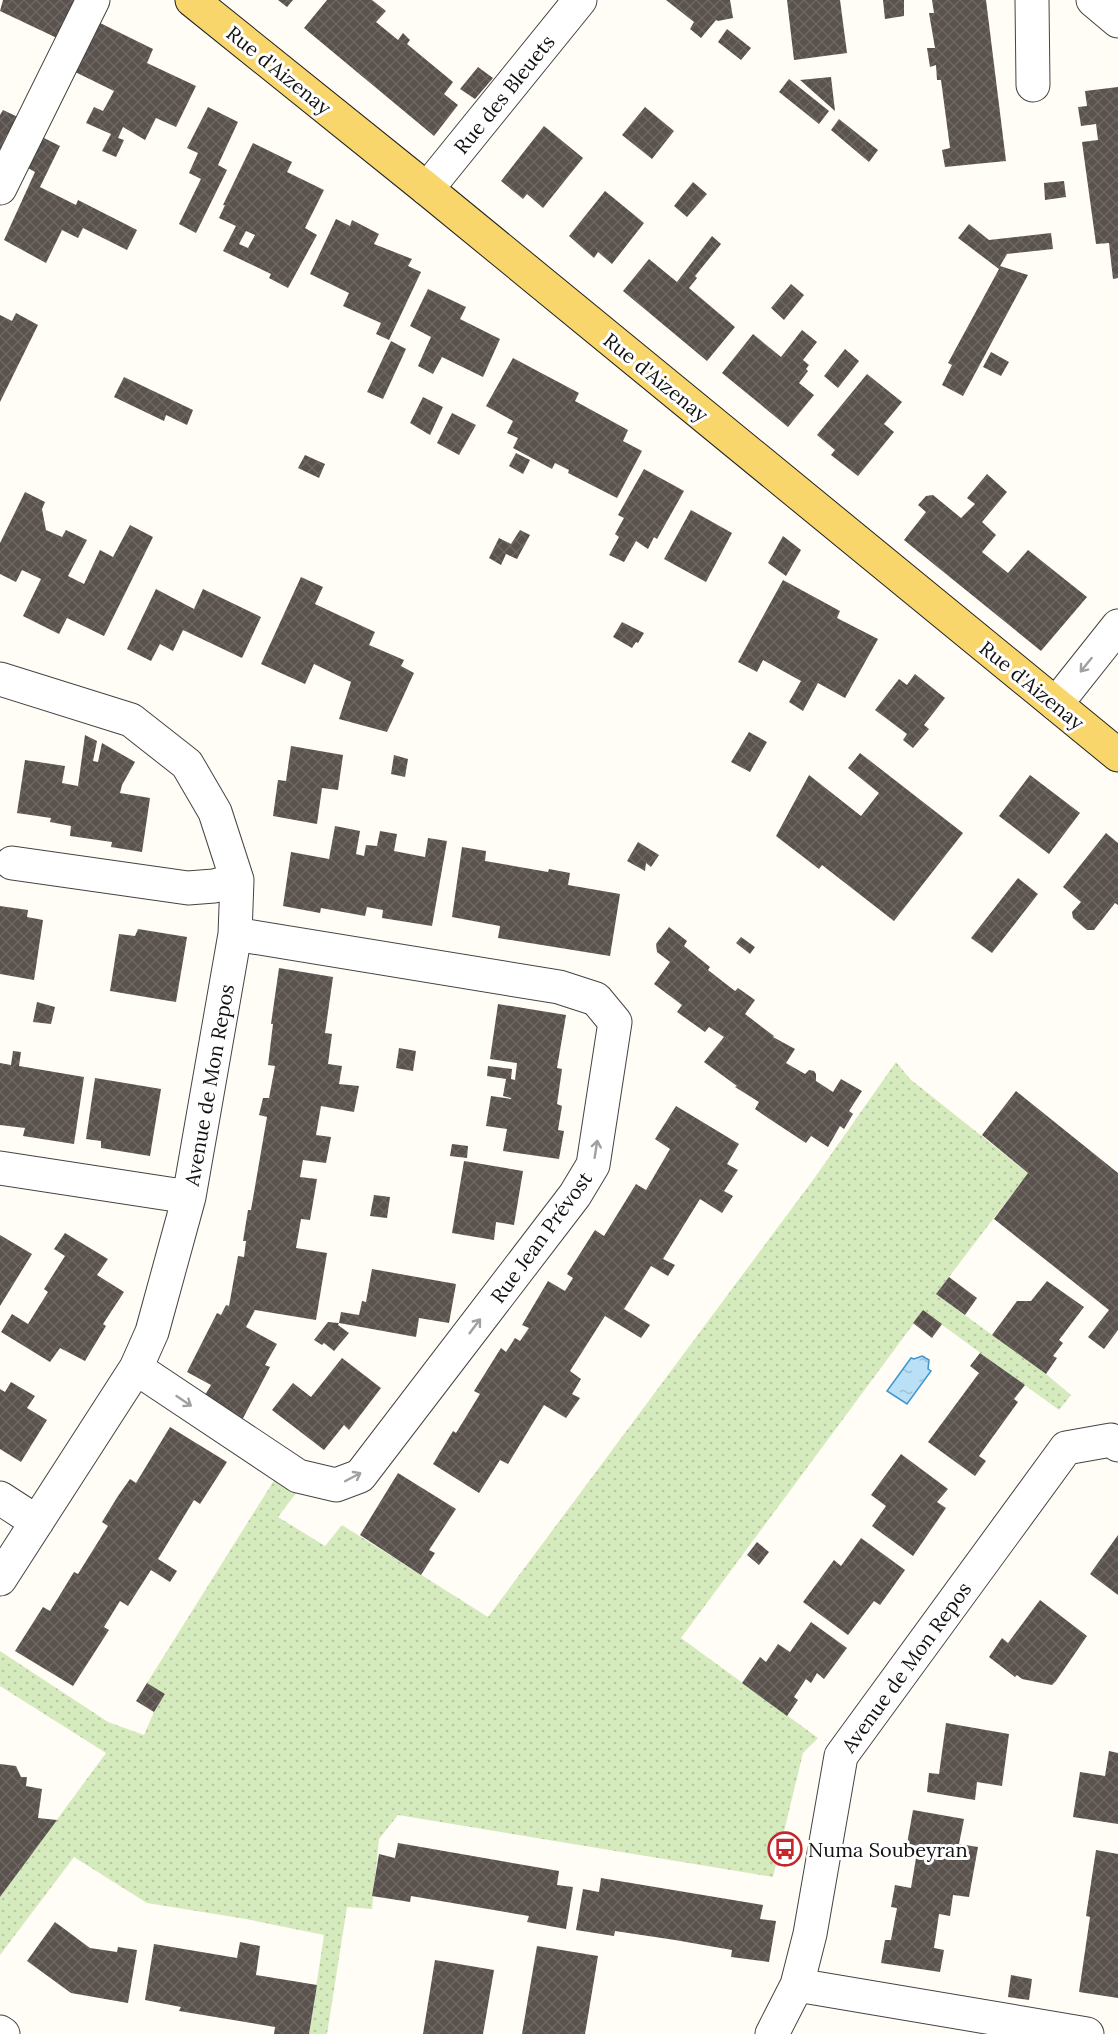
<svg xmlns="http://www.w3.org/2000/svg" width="1118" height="2034" viewBox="0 0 1118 2034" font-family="Lora,serif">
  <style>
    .grass { fill: url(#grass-dots) }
    .water { fill: url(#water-ripples); stroke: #3f96cf; stroke-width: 1.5 }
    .building { fill: url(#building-cross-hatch); fill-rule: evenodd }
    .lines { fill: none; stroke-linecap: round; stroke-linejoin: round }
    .minor-casing { stroke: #444; stroke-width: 35 }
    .major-casing { stroke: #222; stroke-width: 35 }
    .minor { stroke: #fff; stroke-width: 33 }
    .major { stroke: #f9d66b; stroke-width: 33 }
    .oneway { stroke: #a0a0a0 }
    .labels { text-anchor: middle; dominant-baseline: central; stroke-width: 6; stroke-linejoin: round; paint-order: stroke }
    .street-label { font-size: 20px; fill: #111; stroke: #fff }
    .poi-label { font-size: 20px; fill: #111; stroke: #fff; text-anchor: start }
  </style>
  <defs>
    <pattern id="grass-dots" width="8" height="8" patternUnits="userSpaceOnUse" patternTransform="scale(1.5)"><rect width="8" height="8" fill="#d5ebbd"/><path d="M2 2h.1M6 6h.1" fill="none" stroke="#b6c8a1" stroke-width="1.8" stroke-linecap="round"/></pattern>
    <pattern id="water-ripples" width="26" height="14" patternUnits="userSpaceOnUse" patternTransform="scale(1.5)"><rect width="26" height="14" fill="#b9e0f7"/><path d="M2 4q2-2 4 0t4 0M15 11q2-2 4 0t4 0" fill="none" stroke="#9ebfd3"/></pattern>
    <pattern id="building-cross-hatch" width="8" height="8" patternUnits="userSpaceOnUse" patternTransform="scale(1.5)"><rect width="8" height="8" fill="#5a524d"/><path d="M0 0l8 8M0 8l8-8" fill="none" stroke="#6d6662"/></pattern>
  </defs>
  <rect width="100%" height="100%" fill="#fffdf5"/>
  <!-- grass -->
  <path class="grass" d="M896,1062L910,1079L1028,1173L936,1294L1046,1374L1071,1395L1059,1410L923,1311L681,1638L818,1738L803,1753L773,1877L398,1815L379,1839L372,1909L347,1907L327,2034H309L324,1935L246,1919L147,1903L74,1857L0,1955V1897L106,1753L0,1686V1651L108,1722L144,1735L154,1712L165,1694L147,1683L278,1474L300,1488L278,1517L325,1546L342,1525L488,1617L813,1180Z"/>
  <!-- water -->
  <path class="water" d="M922,1356L929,1360L928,1369L931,1371L907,1404L887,1391L911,1358L914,1359Z"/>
  <!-- building -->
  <path class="building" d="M3,0H78L59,39L0,11Z
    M278,0H293L287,7Z
    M327,0H372L386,11L376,22L398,40L403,33L410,40L407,44L453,82L444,94L458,105L434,136L304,28Z
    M666,0H730L733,18L718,21L716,20L701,38L690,29L694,22Z
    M787,0H840L847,53L794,60Z
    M883,0H904V16L885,19Z
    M932,0H986L1006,161L945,167L942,150L950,148L941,80H937L936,65L930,67L927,48H935L929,13H934Z
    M94,20L153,49L147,63L196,86L176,127L156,118L145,140L123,127L118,138L124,140L116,157L102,151L111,134L86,123L94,107L103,111L114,91L69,69Z
    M727,29L751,48L741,60L718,42Z
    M478,67L493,78L475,99L460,89Z
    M831,77L835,111L800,80Z
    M789,79L829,111L819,124L779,92Z
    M1118,87V278L1113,279L1109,243L1096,244L1082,142L1098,140L1096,124L1081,126L1078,107L1087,106L1085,91Z
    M208,107L238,122L218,165L227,170L196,233L179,224L201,179L189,173L198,153L187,148Z
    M645,107L674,131L652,159L622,135Z
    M3,110L20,118L11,136L7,134L0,150V115Z
    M839,119L878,150L869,162L831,130Z
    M544,126L583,158L543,208L527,194L523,199L501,181Z
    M36,134L60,146L40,187L76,205L78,200L137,230L127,250L83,228L78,238L62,230L46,263L4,240L35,172L21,164Z
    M253,143L292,162L287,172L324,190L305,228L317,235L288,288L269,278L271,274L223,251L236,226L219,218L225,205H223ZM246,231L255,235L248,248L239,244Z
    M1064,181L1066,197L1045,200L1044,183Z
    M693,182L707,194L687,217L674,206Z
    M605,191L644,223L612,264L598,252L594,258L569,236Z
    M336,219L350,226L352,220L379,234L374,244L412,259L408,266L421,272L389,340L376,334L381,323L343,306L349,293L310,274Z
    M969,224L989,240L1051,233L1053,249L1007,254L1000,266L1028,275L963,396L942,385L952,365L948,363L999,269L958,238Z
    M712,236L721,244L695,276L697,278L689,288L735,327L707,361L623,291L649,259L677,282Z
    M791,284L804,295L784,320L771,308Z
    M428,289L466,307L460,319L500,339L483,377L442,357L433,374L418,366L431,337L410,326Z
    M16,313L38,325L0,402V315L12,321Z
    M802,330L817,342L803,360L809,365L806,369L808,371L799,383L814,395L788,427L722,373L753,334L781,357Z
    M391,341L406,349L383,399L367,392Z
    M845,349L859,361L838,388L824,376Z
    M991,352L1009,362L1001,376L983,367Z
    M513,358L579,393L575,401L628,430L623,441L642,451L617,498L568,473L569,470L555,463L552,469L513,448L518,438L507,433L513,421L486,406Z
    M867,374L902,402L884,424L894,432L858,476L831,455L835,450L817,435Z
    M124,377L193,410L187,425L166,415L164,421L114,397Z
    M423,397L443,407L430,435L410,423Z
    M452,413L476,425L459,455L437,443Z
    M516,453L530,460L523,474L509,466Z
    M305,455L325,464L319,478L298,468Z
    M644,469L684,491L657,539L654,537L648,549L636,541L624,562L609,555L619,537L615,534L624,518L618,515Z
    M987,474L1007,492L982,522L996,535L982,552L1008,573L1028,550L1087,597L1041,651L904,540L926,512L918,505L926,496L933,495L961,518L975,504L967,498Z
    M25,492L45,502L42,509L46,530L62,537L66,530L87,540L68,576L84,584L100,550L113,557L130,525L153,537L104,636L67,618L59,634L23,616L41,579L22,570L16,582L0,574V543Z
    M691,510L732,533L706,582L664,559Z
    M520,530L530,535L517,559L506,554L501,565L489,558L499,538L511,544Z
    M783,536L801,550L786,576L768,563Z
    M301,577L323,587L315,604L375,632L369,645L404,660L401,666L414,673L387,732L339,719L351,682L314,664L305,684L261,664Z
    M783,580L840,611L837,618L878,639L845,698L818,683L803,711L789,702L801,681L763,660L757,672L738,662Z
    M156,589L194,609L203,589L261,617L242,658L183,630L173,651L160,644L151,661L127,649Z
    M622,622L644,633L638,643L636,642L632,648L613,637Z
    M915,674L945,698L924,725L929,729L913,748L903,740L907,734L875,710L899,679L907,685Z
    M749,732L767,742L750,772L731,762Z
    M85,735L97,741L93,761L98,762L102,743L135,762L122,785L120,793L150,798L142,852L111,847L112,842L70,836L71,826L50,822L51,818L17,813L25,760L65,766L62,783L78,786Z
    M291,746L343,755L338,790L322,788L317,824L273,816L278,780L286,781Z
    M860,753L963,833L894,921L822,865L819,869L776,836L809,775L861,816L879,793L848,768Z
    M394,755L408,759L405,777L391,774Z
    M1030,775L1080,813L1049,854L999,816Z
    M335,826L360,831L356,854L364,856L366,845L377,846L380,831L397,834L394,851L425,857L428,838L447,841L432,926L382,918L383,910L367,907L365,916L321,908L320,913L283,906L291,852L329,859Z
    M1106,833L1118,843V905L1115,903L1094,930H1087L1073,918L1072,912L1081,902L1063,887Z
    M638,842L659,855L651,867L646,863L645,871L627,861Z
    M462,847L486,851L485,861L548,872L549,869L570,873L568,885L620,894L610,956L498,938L500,926L452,917Z
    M1018,878L1038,894L992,953L971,938Z
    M0,906L28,910L27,917L43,920L34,980L0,974Z
    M669,927L687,941L684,946L710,967L708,970L735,991L738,988L755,1000L745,1014L774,1036L773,1037L795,1049L786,1063L805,1074L809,1070L814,1071L816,1074V1081L833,1092L841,1079L862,1091L849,1111L853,1114L844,1129L840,1126L828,1147L811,1136L806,1143L768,1118L755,1109L759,1102L735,1087L737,1086L704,1062L724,1037L709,1027L705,1032L677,1012L682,1005L654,984L670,962L657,952L656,944Z
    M138,929L187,937L176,1002L110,991L119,934L135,936Z
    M741,937L755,947L750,954L736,943Z
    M279,968L333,977L325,1033L332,1034L328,1064L342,1066L339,1084L359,1086L354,1112L321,1106L316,1135L331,1137L326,1163L303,1160L300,1177L317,1179L310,1220L301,1219L296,1248L327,1253L316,1320L255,1310L246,1327L277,1344L265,1365L270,1367L240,1424L202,1400L211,1385L187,1372L217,1313L221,1315L226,1305L229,1306L238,1256L244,1257L246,1241H243L248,1210H251L267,1117L259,1115L263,1098H269L275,1066L268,1065L273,1024H271Z
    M37,1002L55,1007L51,1024L33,1022Z
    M498,1004L566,1015L557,1068L562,1069L557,1104L562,1106L558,1130L564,1131L559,1159L503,1151L507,1129L486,1126L491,1096L511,1099V1098L503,1096L506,1079L487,1076L488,1066L512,1069L511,1079L515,1080L517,1063L490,1059Z
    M399,1048L416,1051L413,1071L396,1068Z
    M13,1051L21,1052L19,1066L84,1077L74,1144L23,1136L25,1128L0,1125V1063L11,1065Z
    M95,1078L161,1089L150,1156L101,1148V1141L86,1139Z
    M1016,1091L1118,1173V1330L1104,1349L1088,1337L1109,1310L994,1219L1028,1173L982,1135Z
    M676,1106L739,1144L727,1164L738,1170L724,1191L733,1196L722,1213L700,1199L663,1259L675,1265L668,1276L651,1266L624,1309L650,1325L641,1338L605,1316L570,1371L581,1379L572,1394L580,1398L566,1418L544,1405L508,1464L500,1460L479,1493L433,1464L453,1431L456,1433L480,1394L474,1391L501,1348L506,1352L515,1338L520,1341L529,1328L522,1325L548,1281L565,1291L573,1278L567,1274L595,1230L604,1236L636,1184L646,1190L670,1149L655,1139Z
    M452,1144L468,1146L467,1158L450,1156Z
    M464,1161L523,1171L514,1225L496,1222L494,1240L452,1233Z
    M374,1195L390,1197L387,1218L370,1216Z
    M65,1233L108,1259L97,1275L124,1292L103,1324L106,1326L85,1361L60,1348L50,1362L1,1332L12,1314L28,1324L48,1292L44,1289L65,1256L54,1249Z
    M0,1235L32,1254L0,1306Z
    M372,1269L456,1284L449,1323L419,1318L416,1337L339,1323L341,1312L359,1315L362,1301L366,1302Z
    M949,1277L977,1298L965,1315L936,1294Z
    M1047,1281L1084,1307L1059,1340L1063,1343L1053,1356L1057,1358L1046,1374L992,1335L1017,1301H1031Z
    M923,1310L942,1324L932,1338L913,1323Z
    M328,1322L339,1323L338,1325L349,1333L334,1351L324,1343L322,1345L314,1340Z
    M980,1353L1025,1385L1014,1399L1018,1402L979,1456L986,1461L975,1476L928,1442L979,1373L970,1366Z
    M342,1358L381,1388L349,1430L344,1425L324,1450L272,1410L293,1383L311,1397Z
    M11,1382L35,1396L27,1408L47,1420L21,1462L0,1449V1389L5,1392Z
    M170,1427L227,1462L200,1504L194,1500L158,1559L177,1571L170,1582L151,1570L128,1606L120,1601L104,1627L109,1630L73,1686L15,1651L43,1607L50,1611L74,1572L78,1574L108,1526L102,1522L118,1496L130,1479L136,1483Z
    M901,1454L948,1489L937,1502L946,1508L913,1556L872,1526L886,1506L871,1495Z
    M398,1473L456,1509L429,1550L435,1553L421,1575L360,1535Z
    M1118,1535V1595L1090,1574Z
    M861,1538L905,1570L880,1605L874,1601L848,1635L803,1602L834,1560L841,1566Z
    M757,1542L769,1552L759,1565L747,1555Z
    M1040,1600L1087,1636L1056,1681L1052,1685L1022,1679L1017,1675L1015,1677L989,1657L1002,1638L1008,1643Z
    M811,1622L847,1648L824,1679L817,1673L811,1683L806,1679L794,1697L798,1700L787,1716L742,1683L760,1657L766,1662L778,1644L790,1652Z
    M147,1683L165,1694L154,1712L136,1701Z
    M946,1723L1009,1734L1002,1786L977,1782L975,1800L927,1792L929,1773L939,1774Z
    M1109,1751L1118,1753V1824L1073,1817L1080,1772L1105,1776Z
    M0,1764L16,1766L21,1777H27L26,1786L42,1789L38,1818L57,1820L0,1897Z
    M913,1810L964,1819L959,1844L978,1847L969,1897L953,1895L950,1916L939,1914L934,1948L944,1950L940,1972L881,1963L885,1940H891L897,1908L891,1907L895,1885L911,1888L918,1846L907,1844Z
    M398,1843L559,1871L557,1885L573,1887L566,1929L527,1922L529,1916L411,1896L410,1902L372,1896L379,1854L395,1858Z
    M1096,1850L1118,1854V1998L1079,1992L1090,1917L1086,1916Z
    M601,1878L763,1905L760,1919L776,1921L769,1962L731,1957L732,1950L675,1940L615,1931L614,1936L576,1930L583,1889L599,1892Z
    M55,1922L90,1948L117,1952L118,1947L137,1950L128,2003L71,1993L27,1961Z
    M240,1942L260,1946L256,1975L317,1985L309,2034H274L275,2027L179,2011L181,2007L145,2000L154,1944L237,1958Z
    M537,1946L598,1956L585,2034H522Z
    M435,1960L494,1970L483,2034H423Z
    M1011,1975L1032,1979L1029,2000L1008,1997Z"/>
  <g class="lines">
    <!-- minor casing -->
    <g class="minor-casing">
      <path id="minor" d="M1032,0L1033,85
        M1093,0L1118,21
        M0,188L93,0
        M427,189L580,0
        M0,679L131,720L187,764L215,812L237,880L235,934L189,1197L152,1332L136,1368L0,1579
        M1056,704L1118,626
        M12,863L188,888L214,886L237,880
        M0,1168L189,1197
        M136,1368L298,1476L336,1485L360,1476L575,1195L593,1165L615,1022L596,999L559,987L235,934
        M0,1498L37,1522
        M797,1985L1087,2034
        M0,2032L3,2034
        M772,2034L797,1985L810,1934L841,1756L1066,1448L1111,1440L1118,1445"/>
    </g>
    <!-- major casing -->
    <g class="major-casing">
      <path id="major" d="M192,0L427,189L1118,755"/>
    </g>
    <!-- minor -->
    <use href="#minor" class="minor"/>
    <!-- major -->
    <use href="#major" class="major"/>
  </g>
  <!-- one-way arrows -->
  <defs><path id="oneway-shaft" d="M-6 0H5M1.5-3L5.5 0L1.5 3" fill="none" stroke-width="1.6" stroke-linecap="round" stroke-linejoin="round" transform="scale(1.5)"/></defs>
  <g class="oneway">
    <use href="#oneway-shaft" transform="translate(1086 665) rotate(129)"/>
    <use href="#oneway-shaft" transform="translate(596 1149) rotate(-81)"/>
    <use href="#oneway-shaft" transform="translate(475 1326) rotate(-53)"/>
    <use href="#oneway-shaft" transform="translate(184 1401) rotate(34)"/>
    <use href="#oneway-shaft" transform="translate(353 1477) rotate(-28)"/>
  </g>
  <!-- icons -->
  <defs>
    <g id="bus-ring" transform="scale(1.725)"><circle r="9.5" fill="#fff" stroke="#c4262e" stroke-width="1.5"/><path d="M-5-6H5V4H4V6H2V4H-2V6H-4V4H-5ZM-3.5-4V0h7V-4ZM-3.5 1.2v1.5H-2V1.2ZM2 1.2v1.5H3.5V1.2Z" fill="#c4262e"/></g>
  </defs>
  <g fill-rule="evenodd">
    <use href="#bus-ring" x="785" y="1849"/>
  </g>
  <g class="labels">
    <!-- street labels -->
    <g class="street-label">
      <text transform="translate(279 70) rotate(39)">Rue d'Aizenay</text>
      <text transform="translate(504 94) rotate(-51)">Rue des Bleuets</text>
      <text transform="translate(656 377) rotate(39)">Rue d'Aizenay</text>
      <text transform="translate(1032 685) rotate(39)">Rue d'Aizenay</text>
      <text transform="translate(209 1085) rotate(-80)">Avenue de Mon Repos</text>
      <text transform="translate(541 1237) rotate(-54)">Rue Jean Prévost</text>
      <text transform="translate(906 1667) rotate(-54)">Avenue de Mon Repos</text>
    </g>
    <!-- poi labels -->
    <g class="poi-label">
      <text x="808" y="1849">Numa Soubeyran</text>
    </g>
  </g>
</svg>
